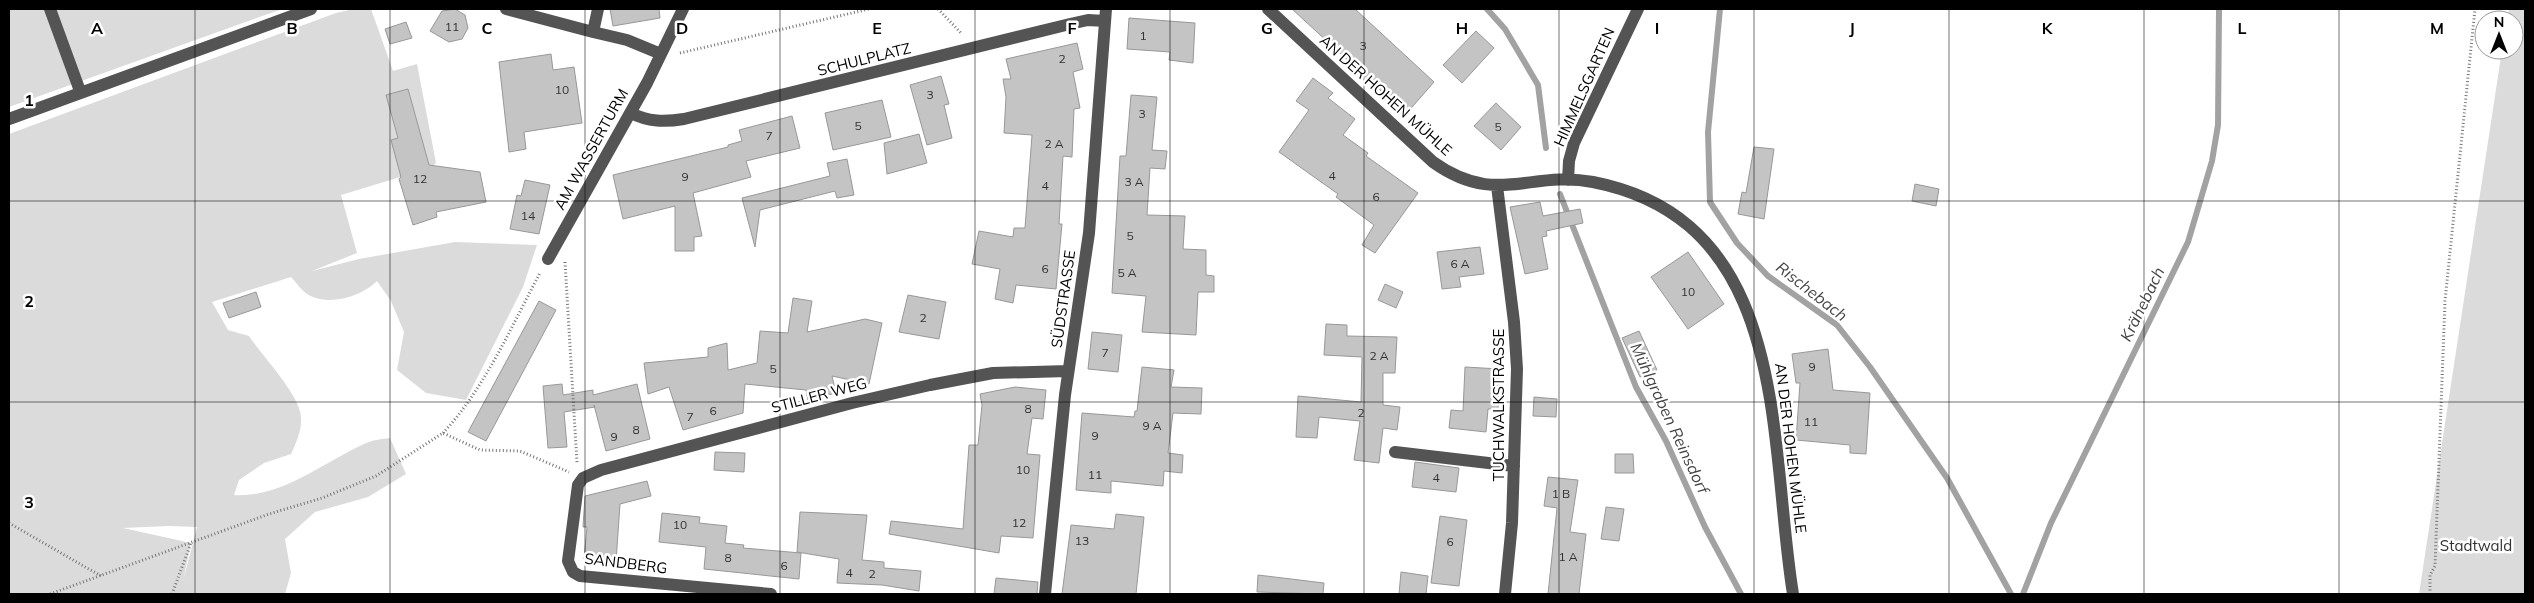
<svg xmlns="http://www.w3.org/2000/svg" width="2534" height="603" viewBox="0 0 2534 603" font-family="Mulish,sans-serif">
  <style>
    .green { fill: #dbdbdb; fill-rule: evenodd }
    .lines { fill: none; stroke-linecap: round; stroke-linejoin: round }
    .stream { stroke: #a2a2a2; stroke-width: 6 }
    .building { fill: #c4c4c4; stroke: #989898 }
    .path { stroke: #767676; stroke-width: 3; stroke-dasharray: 1 2.5; stroke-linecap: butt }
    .minor { stroke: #545454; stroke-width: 12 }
    .grid { fill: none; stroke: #000; stroke-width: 1; stroke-opacity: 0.55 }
    .labels { text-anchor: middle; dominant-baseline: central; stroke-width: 5; stroke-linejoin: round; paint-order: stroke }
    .number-label { font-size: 12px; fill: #313131 }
    .street-label { font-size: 15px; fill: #000; stroke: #fff }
    .park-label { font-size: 15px; fill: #323232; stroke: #fff }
    .water-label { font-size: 16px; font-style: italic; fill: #434343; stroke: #fff }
    .grid-label { font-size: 16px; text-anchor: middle; font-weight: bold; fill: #000; stroke: #fff; stroke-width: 5; stroke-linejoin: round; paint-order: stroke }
  </style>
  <rect width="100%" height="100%" fill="#fff"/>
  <!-- green -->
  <path class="green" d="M9,9H282L9,107Z
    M354,9H371L393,71L417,64L436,163L430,168L341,195L357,253L312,271L359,259L455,242L537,245L523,287L466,400L426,393L397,370L404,332L391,301L377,281C361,297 328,307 307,294C301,290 296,282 291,277L212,302L228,330L249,336C262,356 300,395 301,417C302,430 296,443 291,454L264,463L239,480L234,495C282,498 322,463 364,444C372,440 382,439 390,438L406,474L368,497L315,512L285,539L291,573L285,594H9V134L336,13ZM169,526L197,527L183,581L191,543L123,528Z
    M2509,9H2525V594H2419L2502,50H2514V20H2507Z"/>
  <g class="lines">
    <!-- stream -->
    <path class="stream" d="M1487,9L1505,29L1538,85L1546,148
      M1720,9L1708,132L1710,202L1737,243L1768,276L1837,325L1870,367L1947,478L2011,594
      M1560,194L1636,387L1666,441L1705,527L1741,594
      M2023,594L2051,523L2188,242L2212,161L2218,125L2219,9"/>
  </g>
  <!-- building -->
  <path class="building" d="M455,9L465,15L468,28L462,39L449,42L430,31L442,11Z
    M610,9H659L660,18L613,26Z
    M1292,9H1355L1434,82L1406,114Z
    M1129,18L1195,23L1193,63L1169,60L1170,52L1127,49Z
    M406,22L412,38L390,44L385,29Z
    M1476,31L1494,48L1462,83L1443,65Z
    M1077,43L1083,69L1073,72L1080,108L1074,109L1072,157L1063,156L1059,224H1062L1056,289L1016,285L1013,303L995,299L1000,269L972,264L979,231L1013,237L1014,228H1025L1032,135L1004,133L1006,97L1003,79H1011L1006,59Z
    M551,54L553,70L574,67L582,123L524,132L526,149L509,152L499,62Z
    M941,76L949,104L944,105L952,138L927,145L910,85Z
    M1313,78L1333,93L1328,98L1355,119L1343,135L1368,153L1366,156L1418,193L1375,253L1362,245L1374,225L1336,197L1338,194L1279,152L1309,110L1296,101Z
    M408,89L429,165L480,172L486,202L436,212L437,217L413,225L399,179L401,177L391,140L398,138L386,95Z
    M1131,95L1157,97L1152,150L1167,151L1165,169L1150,168L1147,215L1185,216L1183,249L1206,250V275L1214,276V292H1198L1196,335L1142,332L1146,296L1112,293L1120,156H1126Z
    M882,100L891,137L833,150L825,113Z
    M1496,103L1521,127L1501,150L1474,126Z
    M792,116L800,148L746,161L751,177L693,193L702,236L694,237V251H675V206L623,219L613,175L728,147V145L742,141L739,130Z
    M919,134L927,163L887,174L884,143Z
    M1754,147L1774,149L1764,219L1738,214L1742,192L1746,193Z
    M847,159L854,195L837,198L835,191L760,210L755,247L742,198L830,176L827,163Z
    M525,180L550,185L539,234L510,229L517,195L521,196Z
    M1915,184L1939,189L1936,206L1912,201Z
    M1540,202L1543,216L1580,209L1583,223L1546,231L1547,236L1542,237L1548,269L1525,274L1510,207Z
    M1480,247L1484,274L1459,277L1461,287L1442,289L1437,252Z
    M1688,252L1724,304L1688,329L1651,277Z
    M1385,284L1403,292L1396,308L1378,300Z
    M256,292L261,307L229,318L223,303Z
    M908,295L946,302L939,339L899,332Z
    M793,298L812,301L807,332L865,319L882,323L869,384L832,376L836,393L808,400L806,390L745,384L743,413L683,430L669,387L648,394L644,363L708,357V348L727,343L728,370L757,363L760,331L788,333Z
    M539,301L556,310L486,441L468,432Z
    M1326,324L1347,325V336L1397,337L1395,373H1383V405L1400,407L1397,430L1383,428L1379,463L1354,460L1360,421L1319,417L1317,438L1296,437L1298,396L1361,402L1362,357L1324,355Z
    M1639,331L1657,370L1640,377L1622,338Z
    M1092,332L1122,335L1118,372L1088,369Z
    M1828,349L1833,390L1870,393L1866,454L1850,453V445L1796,440L1800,383H1796L1792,354Z
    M1142,367L1174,370L1171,387L1202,388L1201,414L1173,413L1168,453L1183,455L1182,473L1164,471L1163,486L1111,481V493L1076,490L1082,413L1134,417L1135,411H1137Z
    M1465,367L1500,369L1498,409H1488L1486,432L1449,428L1451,410L1463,411Z
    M562,384L563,395L593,390V395L637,384L650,439L606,451L594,405L595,407L564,412L567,447L548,448L543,386Z
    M1015,387L1046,390L1043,419L1032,418L1027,454L1040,455L1033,538L1001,536L999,553L889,534L891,521L963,529L969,445H978L982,405L980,394Z
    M1534,397L1557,399L1556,417L1533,416Z
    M715,452L745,453L744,472L714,470Z
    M1615,454H1633L1634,473H1615Z
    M1415,462L1459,468L1456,492L1412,487Z
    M1548,477L1578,480L1570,532L1586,534L1579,594H1548L1557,508L1544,506Z
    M647,481L651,496L620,504L616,562L584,559L587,527H583L585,496Z
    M1606,507L1624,509L1619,541L1601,539Z
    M800,512L867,515L862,560L884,562V568L921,571L919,591L882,585L837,583L839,559L797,552Z
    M662,513L700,517L699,523L727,526L725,543L744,545L743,548L801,553L799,579L704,569L706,547L659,542Z
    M1116,514L1144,517L1136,594H1062L1071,525L1114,529Z
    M1440,516L1467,520L1459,586L1431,583Z
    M1401,572L1428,576L1426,594H1399Z
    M1258,575L1324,583L1323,594L1257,592Z
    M996,578L1038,582L1037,594H994Z"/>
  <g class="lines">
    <!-- path -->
    <path class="path" d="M938,9L962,34
      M680,53L869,9
      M565,262L577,463
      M443,433C485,388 511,327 540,273
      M9,523L101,576
      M50,594L269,514L322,498L376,476L443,433L480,450L520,451L569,472
      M172,594L191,543
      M2430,594V575L2435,566L2445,301L2475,9"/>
    <!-- minor -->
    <path class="minor" d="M50,9L80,91
      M506,9L593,32
      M598,9L593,32L627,40L661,54
      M1268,9L1433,162C1496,207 1529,170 1593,182C1792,221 1768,440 1793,594
      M631,113C648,122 665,122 684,119L1070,24L1088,20L1105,21
      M9,119L311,9
      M1568,180L1569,161L1574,143L1638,9
      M1497,186L1514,322L1517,369L1512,523L1505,594
      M548,259L647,83L683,9
      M1395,452L1514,466
      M771,594L580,576L573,572L568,561L578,485L583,478L601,470L852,403L930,385L993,373L1068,371
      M1045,594L1065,395L1089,233L1106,9"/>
  </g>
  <!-- grid -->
  <path class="grid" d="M195,9V594M390,9V594M585,9V594M780,9V594M975,9V594M1170,9V594M1364,9V594M1559,9V594M1754,9V594M1949,9V594M2144,9V594M2339,9V594M9,201H2525M9,402H2525"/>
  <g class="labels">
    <!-- number labels -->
    <g class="number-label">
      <text x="452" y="26">11</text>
      <text x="1143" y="35">1</text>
      <text x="1363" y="45">3</text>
      <text x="1062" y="58">2</text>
      <text x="562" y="89">10</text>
      <text x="930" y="94">3</text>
      <text x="1142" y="113">3</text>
      <text x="858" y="125">5</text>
      <text x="1498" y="126">5</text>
      <text x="769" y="135">7</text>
      <text x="1054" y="143">2 A</text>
      <text x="1332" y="175">4</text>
      <text x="685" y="176">9</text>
      <text x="420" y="178">12</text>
      <text x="1134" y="181">3 A</text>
      <text x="1045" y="185">4</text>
      <text x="1376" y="196">6</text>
      <text x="528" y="215">14</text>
      <text x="1130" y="235">5</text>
      <text x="1460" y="263">6 A</text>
      <text x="1045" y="268">6</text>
      <text x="1127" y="272">5 A</text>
      <text x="1688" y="291">10</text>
      <text x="923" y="317">2</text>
      <text x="1105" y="352">7</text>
      <text x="1379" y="355">2 A</text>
      <text x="1812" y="366">9</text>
      <text x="773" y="368">5</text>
      <text x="1028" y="408">8</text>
      <text x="713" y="410">6</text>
      <text x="1361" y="412">2</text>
      <text x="690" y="416">7</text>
      <text x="1811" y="421">11</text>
      <text x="1152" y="425">9 A</text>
      <text x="636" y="429">8</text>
      <text x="1095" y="435">9</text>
      <text x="614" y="436">9</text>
      <text x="1023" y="469">10</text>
      <text x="1095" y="474">11</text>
      <text x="1436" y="477">4</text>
      <text x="1561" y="493">1 B</text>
      <text x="1019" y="522">12</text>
      <text x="680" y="524">10</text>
      <text x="1082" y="540">13</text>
      <text x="1450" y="541">6</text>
      <text x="1568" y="556">1 A</text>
      <text x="728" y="557">8</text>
      <text x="784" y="565">6</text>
      <text x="849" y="572">4</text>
      <text x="872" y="573">2</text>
    </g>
    <!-- street labels -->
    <g class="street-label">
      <text transform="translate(864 59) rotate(-14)">SCHULPLATZ</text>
      <text transform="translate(1584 87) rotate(-66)">HIMMELSGARTEN</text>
      <text transform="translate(1386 95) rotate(42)">AN DER HOHEN MÜHLE</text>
      <text transform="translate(591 149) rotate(-61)">AM WASSERTURM</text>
      <text transform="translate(1063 299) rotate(-82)">SÜDSTRASSE</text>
      <text transform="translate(819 395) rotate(-15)">STILLER WEG</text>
      <text transform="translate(1498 405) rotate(-90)">TUCHWALKSTRASSE</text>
      <text transform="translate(1791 448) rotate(83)">AN DER HOHEN MÜHLE</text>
      <text transform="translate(626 563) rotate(7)">SANDBERG</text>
    </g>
    <!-- park labels -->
    <g class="park-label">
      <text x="2476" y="545">Stadtwald</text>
    </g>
    <!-- water labels -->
    <g class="water-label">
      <text transform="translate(1812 291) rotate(38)">Rischebach</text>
      <text transform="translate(2142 304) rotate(-64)">Krähebach</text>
      <text transform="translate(1670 418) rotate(65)">Mühlgraben Reinsdorf</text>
    </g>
  </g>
  <g class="grid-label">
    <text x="97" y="34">A</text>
    <text x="292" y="34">B</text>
    <text x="487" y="34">C</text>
    <text x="682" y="34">D</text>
    <text x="877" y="34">E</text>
    <text x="1072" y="34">F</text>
    <text x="1267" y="34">G</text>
    <text x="1462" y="34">H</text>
    <text x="1657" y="34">I</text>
    <text x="1852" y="34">J</text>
    <text x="2047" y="34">K</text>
    <text x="2242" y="34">L</text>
    <text x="2437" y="34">M</text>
    <text x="29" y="106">1</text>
    <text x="29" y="307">2</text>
    <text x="29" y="508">3</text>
  </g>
  <!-- border -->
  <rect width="2534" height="603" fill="none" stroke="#000000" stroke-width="20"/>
  <!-- north arrow -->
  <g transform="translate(2499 35)"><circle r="24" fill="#ffffff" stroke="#999999"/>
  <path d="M0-4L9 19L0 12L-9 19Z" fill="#000000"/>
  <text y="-8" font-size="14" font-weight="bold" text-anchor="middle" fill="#000000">N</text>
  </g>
</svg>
